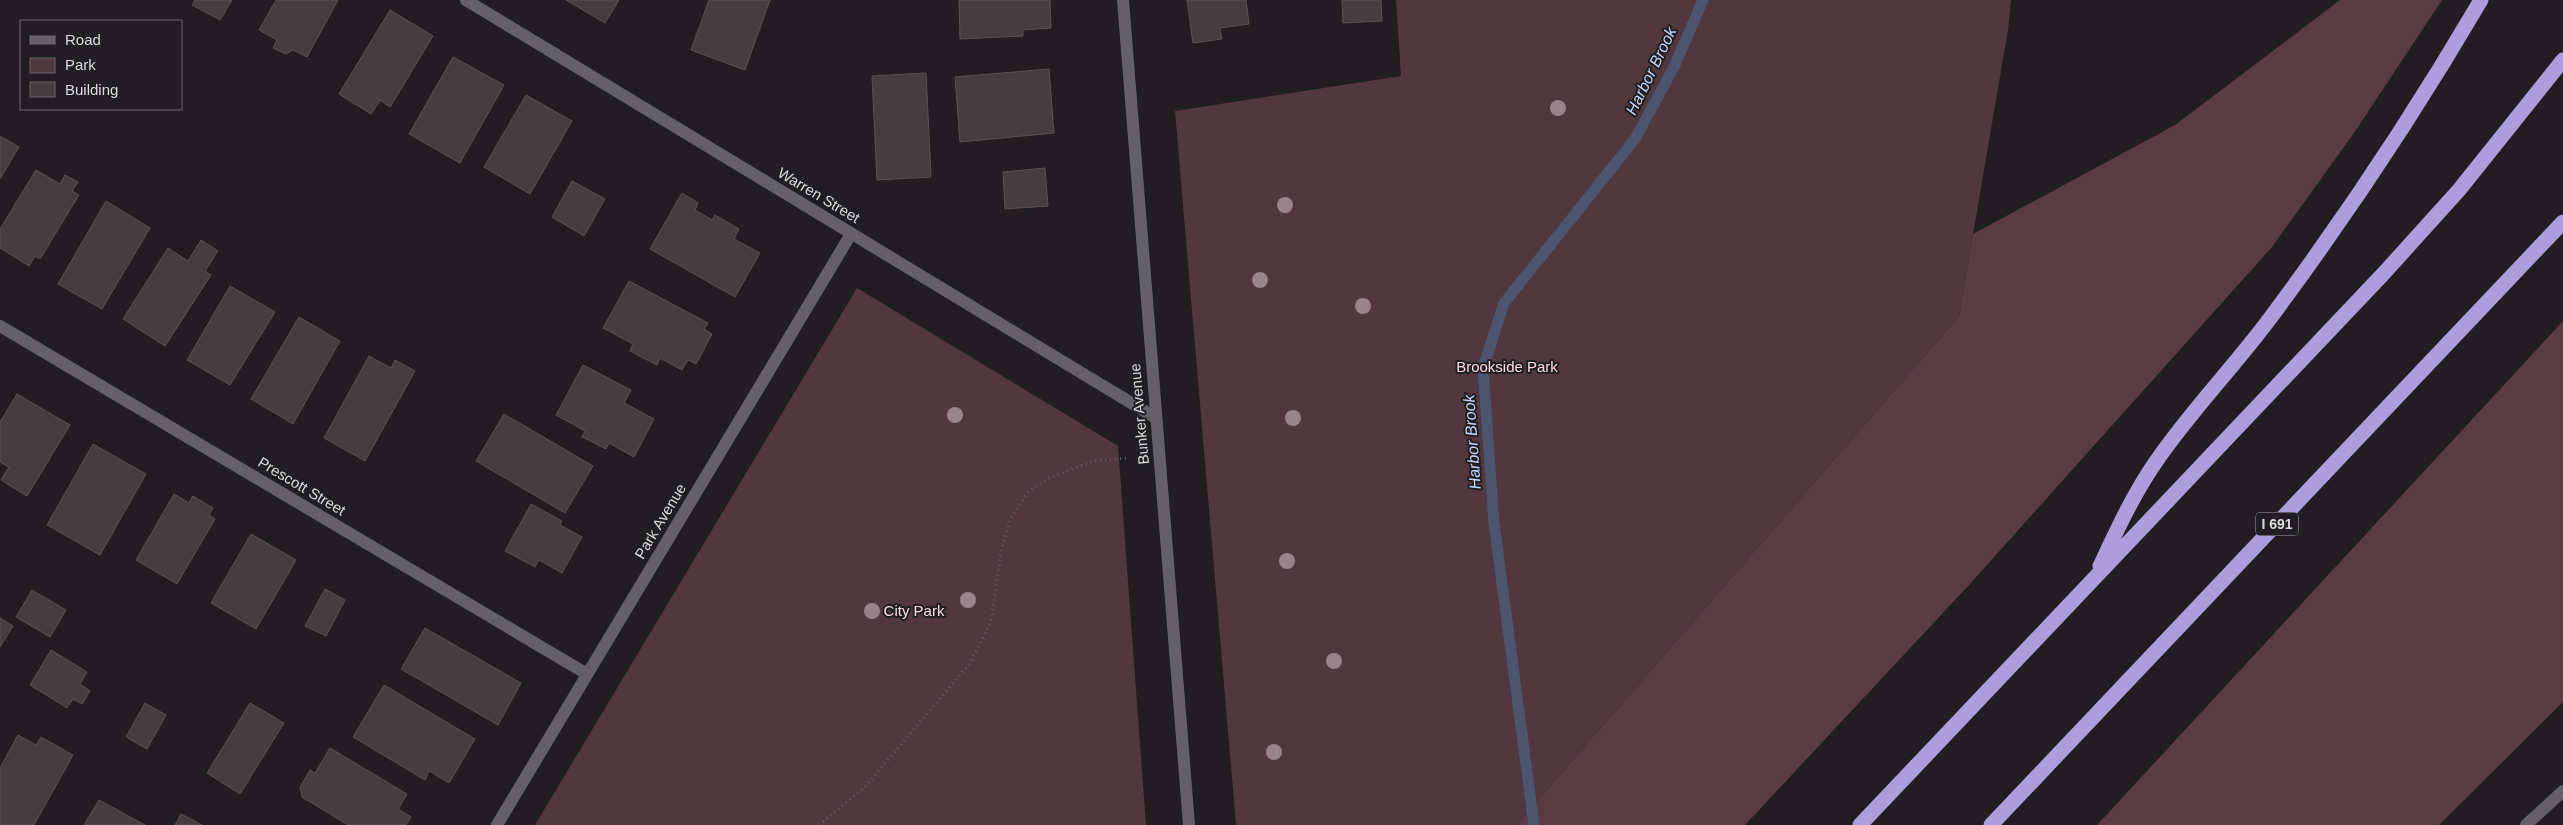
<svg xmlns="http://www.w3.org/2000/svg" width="2563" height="825" viewBox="0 0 2563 825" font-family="Helvetica,sans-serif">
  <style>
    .green { fill: #51373e }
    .forest { fill: #593b43 }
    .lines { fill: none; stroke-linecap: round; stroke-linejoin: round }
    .stream { stroke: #4c546e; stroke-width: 11 }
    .building { fill: #423f41; stroke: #575356 }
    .path { stroke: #605e61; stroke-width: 3; stroke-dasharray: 1 4; stroke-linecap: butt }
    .minor { stroke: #636164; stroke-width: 12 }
    .tertiary { stroke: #636164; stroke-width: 12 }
    .motorway { stroke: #aa9edc; stroke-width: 15 }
    .tree { fill: #9a848b }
    .labels { text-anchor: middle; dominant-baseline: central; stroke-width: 4; stroke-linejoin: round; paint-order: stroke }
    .shield { fill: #201e21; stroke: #a4a2a4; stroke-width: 1 }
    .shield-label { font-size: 14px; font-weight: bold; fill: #dcdadc }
    .street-label { font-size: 15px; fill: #dcdadc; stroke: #201e21 }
    .park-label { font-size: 15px; fill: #fed8e1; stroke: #201e21 }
    .water-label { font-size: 16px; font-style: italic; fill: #c7d5fe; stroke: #201e21 }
  </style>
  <rect width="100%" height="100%" fill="#201e21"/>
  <!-- green -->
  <path class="green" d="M1396,0H2011L2008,30L1959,316L1516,825H1236L1175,111L1401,76Z
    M857,288L1118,446L1146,825H535Z"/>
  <!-- forest -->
  <path class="forest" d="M2340,0H2442L2354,133L2272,247L1969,585L1745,825H1516L1959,316L1973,234L2175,125Z
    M2563,321V702L2439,825H2097Z"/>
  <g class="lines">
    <!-- stream -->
    <path class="stream" d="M1534,825L1494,523L1483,368L1504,303L1635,139L1674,67L1703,0"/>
  </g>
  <!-- building -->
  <path class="building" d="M195,0H232L220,20L192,5Z
    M276,0H338L307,57L293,50L286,54L273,48L277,40L259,30Z
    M566,0H619L605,23Z
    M709,0H770L745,70L691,50Z
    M959,0H1050L1051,28L1023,30V36L960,39Z
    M1187,0H1246L1249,24L1220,28L1222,39L1193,43Z
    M1342,0H1381L1382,21L1343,23Z
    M390,10L433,36L390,107L380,100L371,114L339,94Z
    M453,57L504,85L460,163L409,134Z
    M1049,69L1054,133L960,142L955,77Z
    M926,73L931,177L877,180L872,76Z
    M526,95L572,121L530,194L484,167Z
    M0,136L19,147L0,179Z
    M1045,168L1048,206L1005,209L1003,172Z
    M36,170L60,184L65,175L78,182L72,191L79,195L40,259L35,256L29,266L0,248V229Z
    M572,181L605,199L584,236L552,217Z
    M682,193L698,203L695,210L712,220L715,215L739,229L734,239L760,253L735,297L650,249Z
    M106,201L150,228L102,309L58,284Z
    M201,240L218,251L205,271L211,275L165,346L123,319L168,248L188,261Z
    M629,281L708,323L704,329L712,334L696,364L688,360L682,370L660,358L657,365L630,351L633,344L603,328Z
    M230,286L275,312L230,385L187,360Z
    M299,317L340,341L293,424L251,399Z
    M369,356L391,368L395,360L415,371L365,461L324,438Z
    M583,365L631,390L624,403L654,419L634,457L609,443L606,449L582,437L585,431L556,415Z
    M17,394L70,425L27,496L1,480L9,467L0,462V422Z
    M504,414L593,466L565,513L476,461Z
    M93,444L146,474L100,555L47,525Z
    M174,494L189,503L193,496L213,508L209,515L215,519L177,584L136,560Z
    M531,504L562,521L560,525L582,537L562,573L539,560L535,567L505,551Z
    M251,534L296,560L256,629L211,603Z
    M325,589L345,600L326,636L305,626Z
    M32,590L66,610L50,637L16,617Z
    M0,618L13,626L0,647Z
    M425,628L521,683L498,725L401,669Z
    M51,650L87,672L80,684L90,691L82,704L73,699L67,708L30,685Z
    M384,685L475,739L449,783L429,771L425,780L353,737Z
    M145,703L166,715L147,749L126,737Z
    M250,703L284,723L240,794L207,773Z
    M18,735L36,745L41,737L73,755L34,825H0V768Z
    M330,748L407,794L398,809L411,817L406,825H348L302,797L300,787L310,770L315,773Z
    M99,800L145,825H84Z
    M181,814L202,825H175Z"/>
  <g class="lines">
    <!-- path -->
    <path class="path" d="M819,825L865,787L970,663L991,622L1001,551L1011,518L1029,491L1049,478L1094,461L1127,458"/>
    <!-- minor -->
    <path class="minor" d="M466,0L1156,418
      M0,326L587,674
      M497,825L851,234"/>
    <!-- tertiary -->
    <path class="tertiary" d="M1123,0L1189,825
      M2526,825L2563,791"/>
    <!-- motorway -->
    <path class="motorway" d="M2100,566C2117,530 2133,495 2155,463C2189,413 2232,369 2268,321C2345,218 2416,111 2481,0
      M1860,825L2385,272L2459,190L2563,60
      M1991,825L2563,222"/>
  </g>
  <!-- trees -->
  <g class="tree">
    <circle cx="1558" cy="108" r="8"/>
    <circle cx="1285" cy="205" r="8"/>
    <circle cx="1260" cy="280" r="8"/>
    <circle cx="1363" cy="306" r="8"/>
    <circle cx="955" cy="415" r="8"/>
    <circle cx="1293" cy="418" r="8"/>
    <circle cx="1287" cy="561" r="8"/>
    <circle cx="968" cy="600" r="8"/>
    <circle cx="872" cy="611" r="8"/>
    <circle cx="1334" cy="661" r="8"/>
    <circle cx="1274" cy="752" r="8"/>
  </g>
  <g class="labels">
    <!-- shield labels -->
    <rect class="shield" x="2256" y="512.5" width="42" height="23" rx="4"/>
    <g class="shield-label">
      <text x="2277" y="524">I 691</text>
    </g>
    <!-- street labels -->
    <g class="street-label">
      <text transform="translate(819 195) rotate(31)">Warren Street</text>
      <text transform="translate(1139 414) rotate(-95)">Bunker Avenue</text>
      <text transform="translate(302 486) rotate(31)">Prescott Street</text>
      <text transform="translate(660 521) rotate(-59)">Park Avenue</text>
    </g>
    <!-- park labels -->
    <g class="park-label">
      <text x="1507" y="366">Brookside Park</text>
      <text x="914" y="610">City Park</text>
    </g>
    <!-- water labels -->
    <g class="water-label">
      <text transform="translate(1651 71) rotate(-64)">Harbor Brook</text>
      <text transform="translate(1472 442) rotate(-94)">Harbor Brook</text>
    </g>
  </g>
  <!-- legend -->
  <rect x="20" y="20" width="162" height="90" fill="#201e21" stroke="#6b696c"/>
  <rect x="30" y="36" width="25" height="8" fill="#636164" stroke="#6b696c"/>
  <text x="65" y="45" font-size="15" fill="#dcdadc">Road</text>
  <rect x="30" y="58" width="25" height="15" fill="#51373e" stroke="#6b696c"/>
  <text x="65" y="70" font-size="15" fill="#dcdadc">Park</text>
  <rect x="30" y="82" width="25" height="15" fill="#423f41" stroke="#6b696c"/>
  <text x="65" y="95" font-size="15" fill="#dcdadc">Building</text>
</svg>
